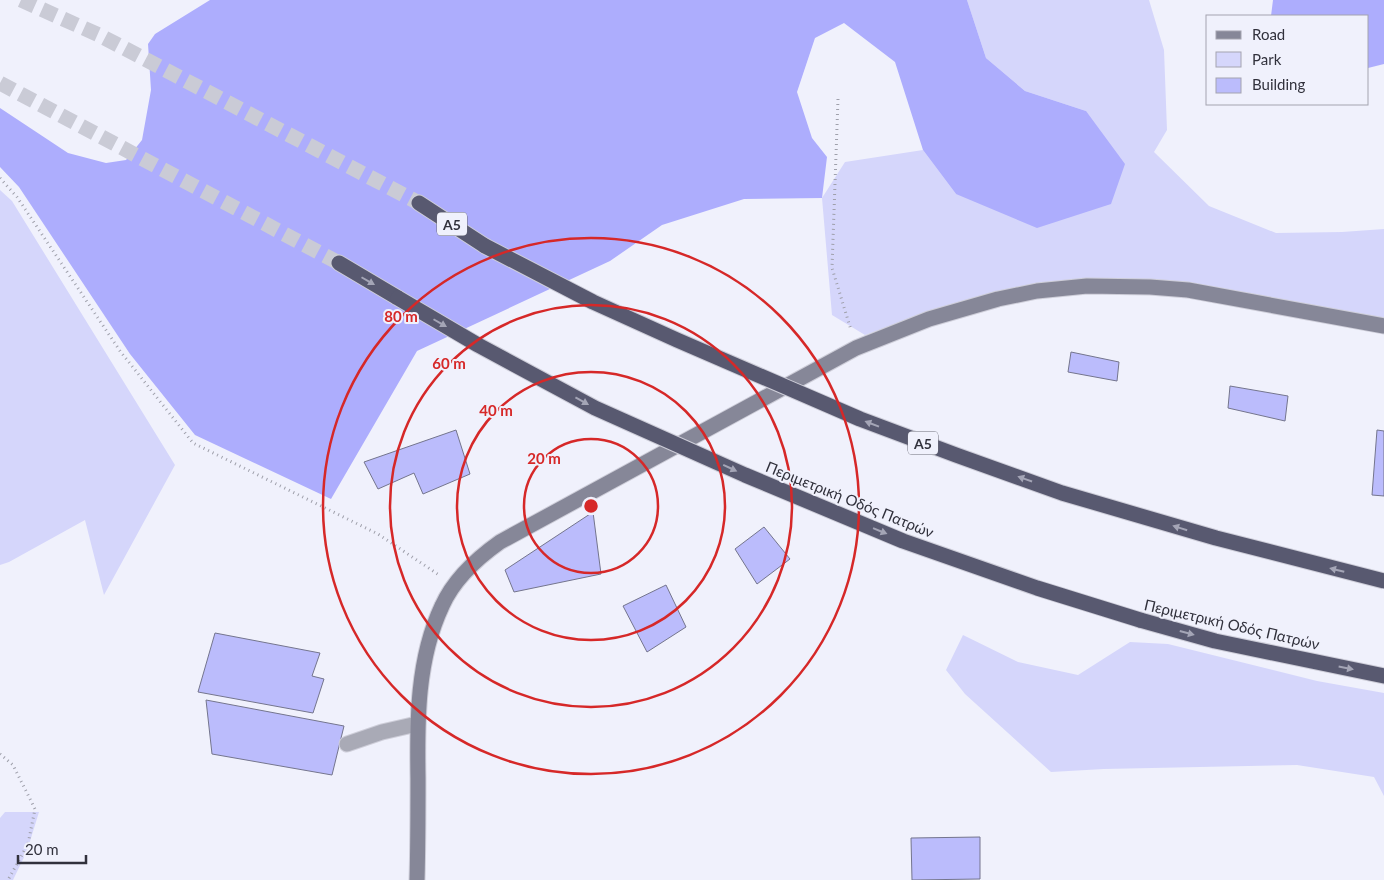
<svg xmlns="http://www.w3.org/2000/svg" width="1384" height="880" viewBox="0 0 1384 880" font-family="Lato,sans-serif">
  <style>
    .green { fill: #d5d6fb }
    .forest { fill: #adadfd }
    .building { fill: #bbbcfc; stroke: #74758d }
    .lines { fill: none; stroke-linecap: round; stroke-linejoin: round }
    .highway-tunnel { stroke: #cacbd6; stroke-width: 15; stroke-dasharray: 15 8; stroke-linecap: butt }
    .street-casing { stroke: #ceced9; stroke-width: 17 }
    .secondary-casing { stroke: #ceced9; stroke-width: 17 }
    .highway-casing { stroke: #ceced9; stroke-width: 17 }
    .path { stroke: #9fa0ab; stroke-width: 3; stroke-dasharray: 1 4; stroke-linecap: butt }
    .street { stroke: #a9aab6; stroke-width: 15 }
    .secondary { stroke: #868798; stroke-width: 15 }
    .highway { stroke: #585970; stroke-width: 15 }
    .highway-bridge-casing { stroke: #ceced9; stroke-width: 17; stroke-linecap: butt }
    .highway-bridge { stroke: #585970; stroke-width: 15 }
    .oneway { fill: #a4a5b6 }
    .ring { fill: none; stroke: #d62828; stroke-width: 2.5 }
    .labels { text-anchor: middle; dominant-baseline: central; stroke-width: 4; stroke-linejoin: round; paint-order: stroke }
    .shield { fill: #f0f1fc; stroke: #6a6b76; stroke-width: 1 }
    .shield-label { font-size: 14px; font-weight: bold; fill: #31313c }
    .street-label { font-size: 15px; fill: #31313c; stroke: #f0f1fc }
    .centre { fill: #d62828; stroke: #f0f1fc; stroke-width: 2.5 }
    .ring-label { font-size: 15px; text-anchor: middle; font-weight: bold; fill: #d62828; stroke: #f0f1fc; stroke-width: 4; stroke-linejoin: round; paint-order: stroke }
  </style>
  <rect width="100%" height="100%" fill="#f0f1fc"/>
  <!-- green -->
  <path class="green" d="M967,0H1149L1164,50L1167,130L1154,152L1209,206L1276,233L1342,232L1384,229V318L1155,279H1099L1051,282L1009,289L937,309L865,335L832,315L822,198L845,162L923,150L956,194L1086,111L1025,91L986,58Z
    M0,190L12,201L175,465L104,595L85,520L9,562L0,565Z
    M963,635L1018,662L1078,675L1130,642L1168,644L1317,681L1384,693V796L1374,777L1297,765L1104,769L1051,772L965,694L946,670Z
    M5,812H39L27,851L13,880H0V818Z"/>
  <!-- forest -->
  <path class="forest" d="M210,0H967L986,58L1025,91L1086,111L1125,164L1111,204L1037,228L956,194L923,150L895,62L844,23L815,38L797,92L812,138L827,157L822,198L744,199L662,225L610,261L417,351L331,499L195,435L130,354L19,187L0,167V108L68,153L106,163L126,160L142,140L151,90L148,44L155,34Z
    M1273,0H1384V64L1368,68V16H1271Z"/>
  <!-- building -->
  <path class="building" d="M1071,352L1119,362L1117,381L1068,372Z
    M1230,386L1288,396L1285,421L1228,408Z
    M456,430L470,474L423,494L414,473L378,489L364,462Z
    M1377,430L1384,431V496L1372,495Z
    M593,512L601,574L514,592L505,570Z
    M764,527L790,559L757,584L735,549Z
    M666,585L686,627L647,652L623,606Z
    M215,633L320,653L312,676L324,679L313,713L198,692Z
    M206,700L344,726L332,775L212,754Z
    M980,837V879L912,880L911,838Z"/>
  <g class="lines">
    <!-- highway-tunnel -->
    <path class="highway-tunnel" d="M21,0L99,35L419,203
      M0,83L339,263"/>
    <!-- street casing -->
    <g class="street-casing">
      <path id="street" d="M347,744L382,732L417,724"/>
    </g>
    <!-- secondary casing -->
    <g class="secondary-casing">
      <path id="secondary" d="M417,880C418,846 418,812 418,778C417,720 417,659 442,606C454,579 476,559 500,542L856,348L929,319L998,299L1037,291L1087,286L1150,287L1188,290L1384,326"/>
    </g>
    <!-- highway casing -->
    <g class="highway-casing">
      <path id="highway" d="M419,203L485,246
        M339,263L398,298
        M1140,620L1215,641L1384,676"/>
    </g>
    <!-- path -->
    <path class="path" d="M838,99L832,268L851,330
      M0,178L17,197L120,351L193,443L378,534L439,575
      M0,754L13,765L35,809L28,844L8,880"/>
    <!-- street -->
    <use href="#street" class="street"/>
    <!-- secondary -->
    <use href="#secondary" class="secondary"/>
    <!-- highway -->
    <use href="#highway" class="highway"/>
    <!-- highway-bridge casing -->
    <g class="highway-bridge-casing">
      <path id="highway-bridge" d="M485,246L593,302L677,340L860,419L956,455L1062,493L1216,538L1384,581
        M398,298L478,345L595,408L745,475L903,541L1037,588L1140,620"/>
    </g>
    <!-- highway-bridge -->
    <use href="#highway-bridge" class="highway-bridge"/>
  </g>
  <!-- one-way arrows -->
  <defs><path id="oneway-solid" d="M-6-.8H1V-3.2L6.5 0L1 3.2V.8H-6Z" transform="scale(1.25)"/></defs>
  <g class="oneway">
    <use href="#oneway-solid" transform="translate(368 281) rotate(30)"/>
    <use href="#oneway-solid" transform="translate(440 323) rotate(30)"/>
    <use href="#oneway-solid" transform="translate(582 401) rotate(29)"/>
    <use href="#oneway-solid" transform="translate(872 424) rotate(-159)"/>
    <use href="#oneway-solid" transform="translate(730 468) rotate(25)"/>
    <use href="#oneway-solid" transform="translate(1025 479) rotate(-161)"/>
    <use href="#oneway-solid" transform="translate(1180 528) rotate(-163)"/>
    <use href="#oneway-solid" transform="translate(880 531) rotate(22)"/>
    <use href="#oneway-solid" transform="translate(1337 570) rotate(-166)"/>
    <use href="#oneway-solid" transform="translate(1187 633) rotate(15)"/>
    <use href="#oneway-solid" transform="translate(1346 668) rotate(11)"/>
  </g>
  <!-- distance rings -->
  <g class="ring">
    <circle cx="591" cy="506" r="67"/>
    <circle cx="591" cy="506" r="134"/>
    <circle cx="591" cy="506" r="201"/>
    <circle cx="591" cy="506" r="268"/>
  </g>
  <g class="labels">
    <!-- shield labels -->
    <g class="shield">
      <rect x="437" y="212.5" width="30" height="23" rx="4"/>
      <rect x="908" y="431.5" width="30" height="23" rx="4"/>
    </g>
    <g class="shield-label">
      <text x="452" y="224">Α5</text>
      <text x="923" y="443">Α5</text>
    </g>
    <!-- street labels -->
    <g class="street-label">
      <text transform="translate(850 499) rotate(22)">Περιμετρική Οδός Πατρών</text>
      <text transform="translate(1232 624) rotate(13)">Περιμετρική Οδός Πατρών</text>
    </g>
  </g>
  <circle cx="591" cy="506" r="8" class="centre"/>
  <g class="ring-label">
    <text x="401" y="322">80 m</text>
    <text x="449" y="369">60 m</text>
    <text x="496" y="416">40 m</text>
    <text x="544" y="464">20 m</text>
  </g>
  <!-- legend -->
  <rect x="1206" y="15" width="162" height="90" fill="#f0f1fc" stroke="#a4a4af"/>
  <rect x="1216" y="31" width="25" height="8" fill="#868798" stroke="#a4a4af"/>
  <text x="1252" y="40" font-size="15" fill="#31313c">Road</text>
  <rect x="1216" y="52" width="25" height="15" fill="#d5d6fb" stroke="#a4a4af"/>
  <text x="1252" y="65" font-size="15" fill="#31313c">Park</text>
  <rect x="1216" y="78" width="25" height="15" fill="#bbbcfc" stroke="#a4a4af"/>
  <text x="1252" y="90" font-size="15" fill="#31313c">Building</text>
  <!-- scale -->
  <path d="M18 855v8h68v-8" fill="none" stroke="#31313c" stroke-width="2.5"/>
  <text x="25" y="855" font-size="15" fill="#31313c" stroke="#f0f1fc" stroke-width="4" paint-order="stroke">20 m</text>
</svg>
